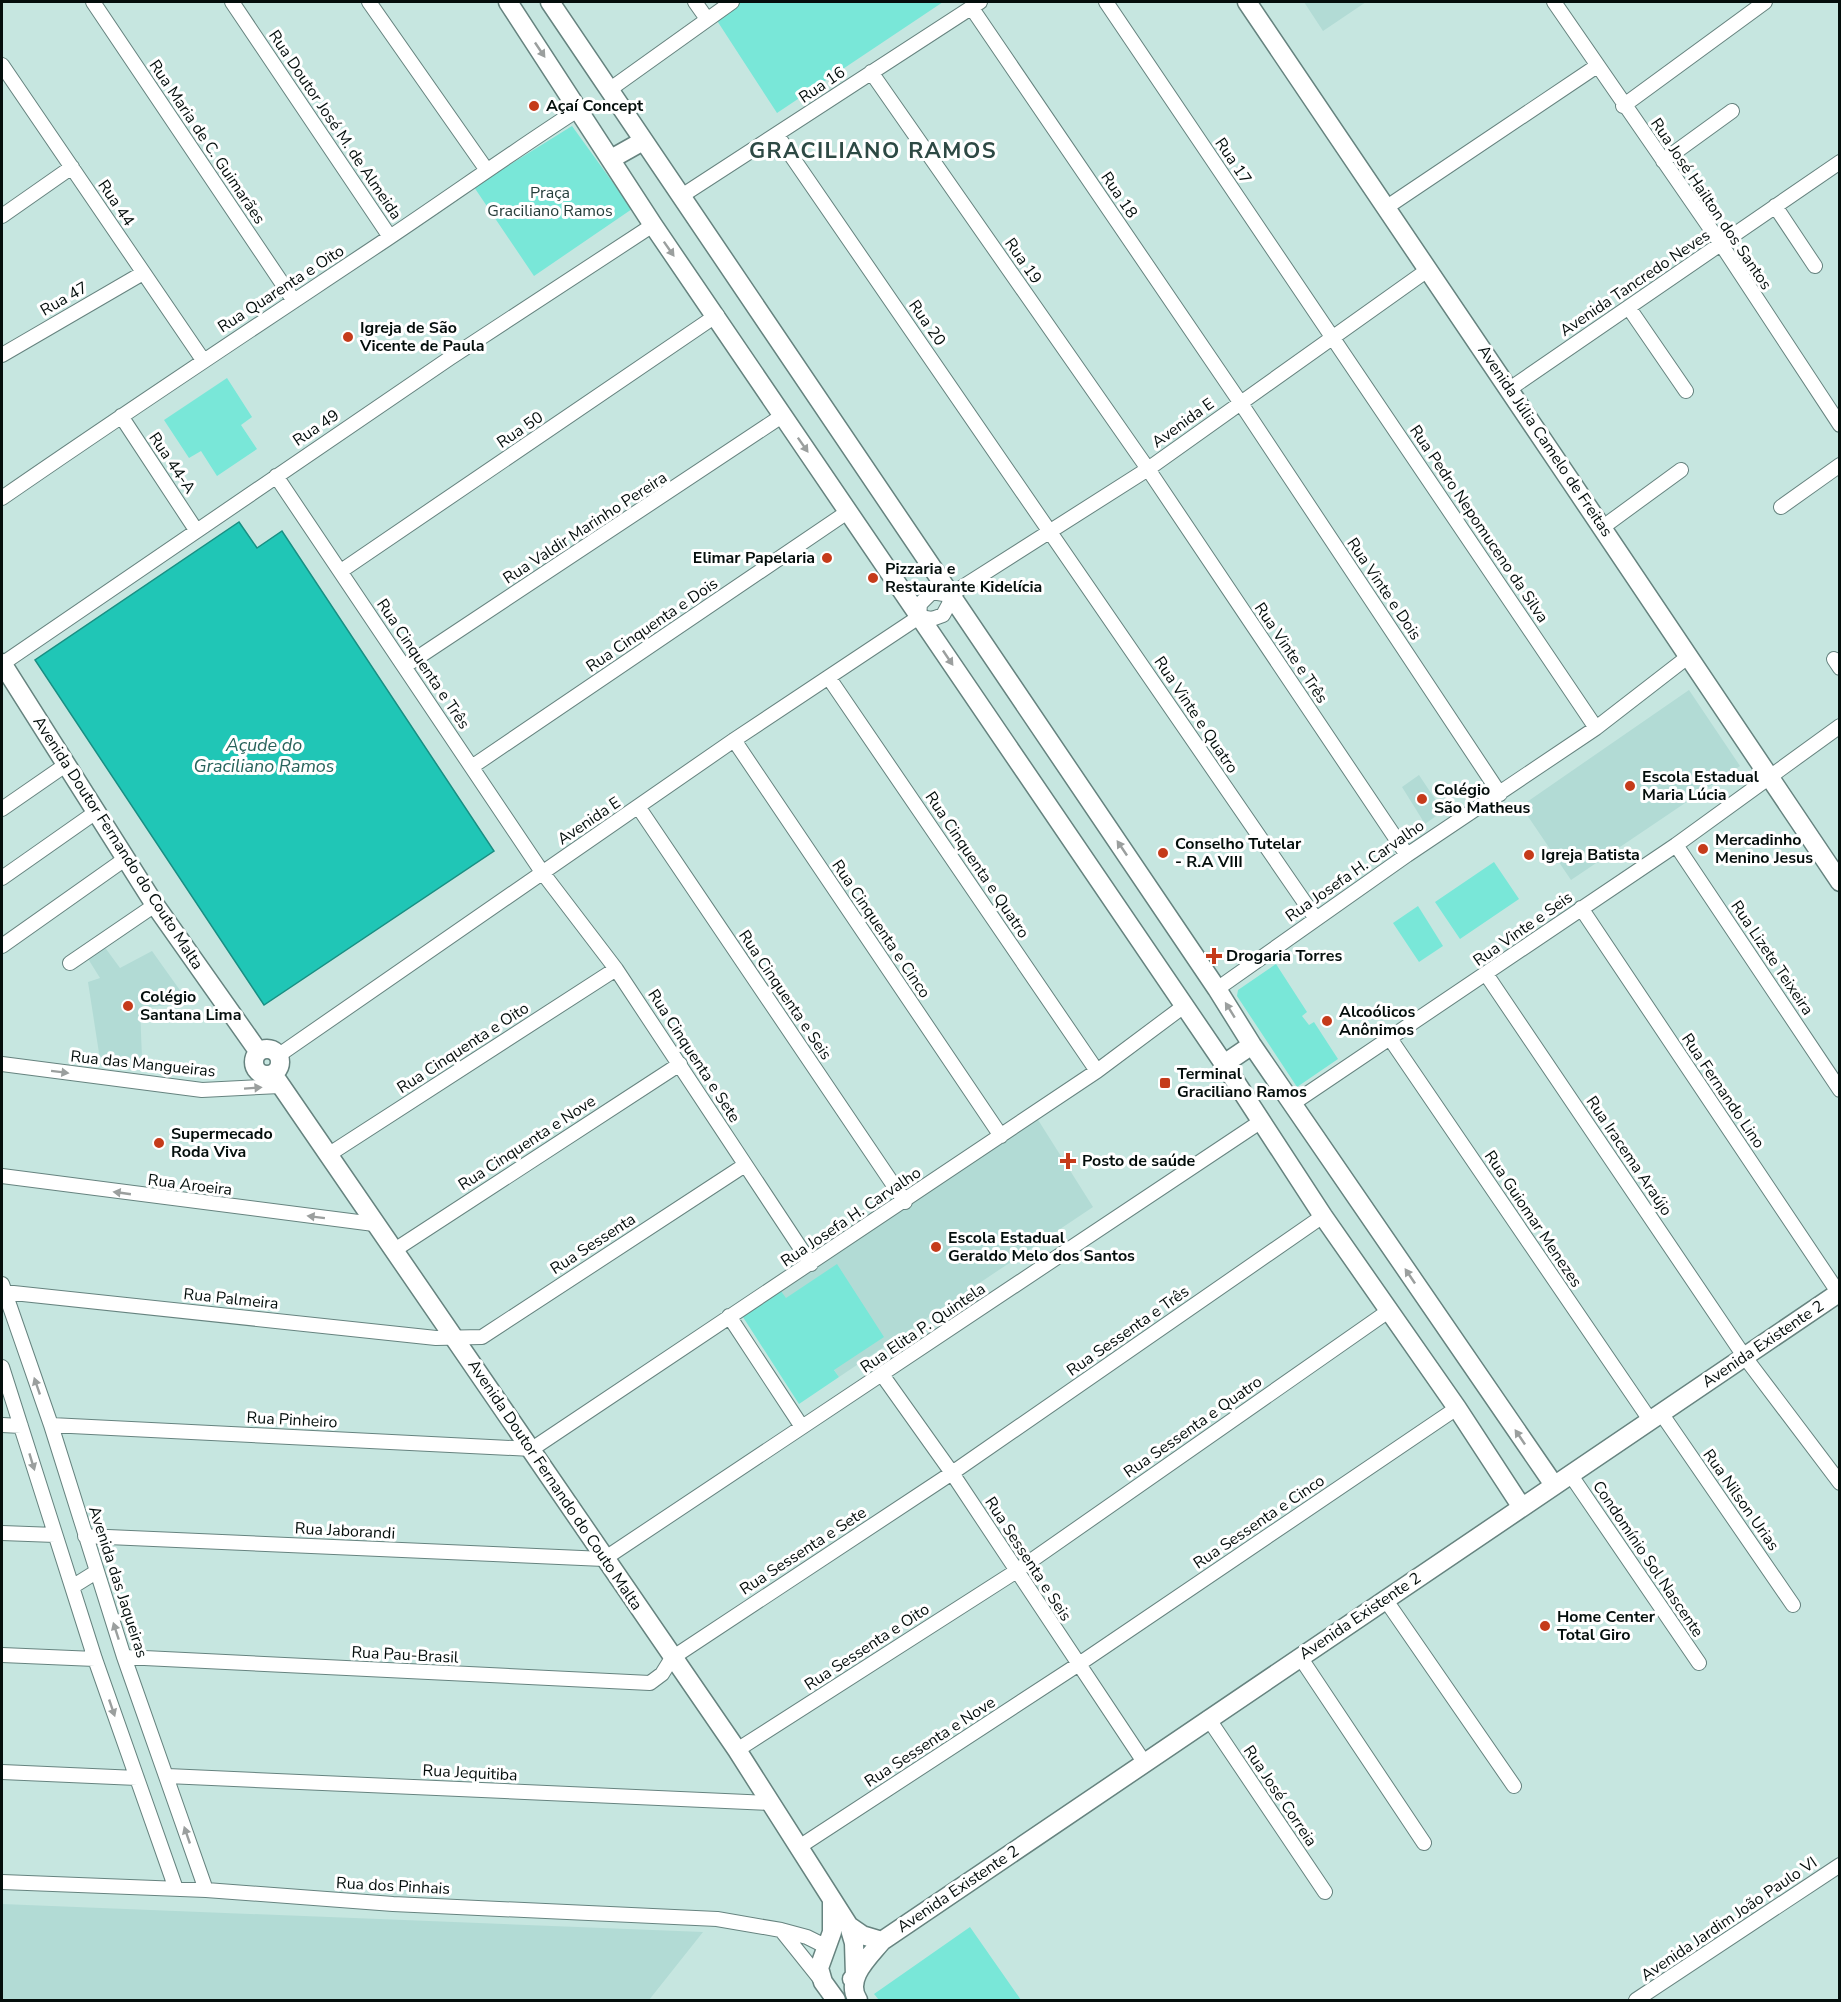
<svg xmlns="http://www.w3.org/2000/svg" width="1841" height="2002" viewBox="0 0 1841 2002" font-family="'Nunito Sans',sans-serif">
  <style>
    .built { fill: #b2dbd5 }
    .green { fill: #79e7d8 }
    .water { fill: #20c6b6; stroke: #188f83; stroke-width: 1.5 }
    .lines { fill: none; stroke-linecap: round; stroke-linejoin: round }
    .street-casing { stroke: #66837f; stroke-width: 16 }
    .secondary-casing { stroke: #66837f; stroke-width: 21 }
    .street { stroke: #fff; stroke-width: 14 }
    .secondary { stroke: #fff; stroke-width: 18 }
    .oneway { fill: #9b9f9e }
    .poi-dot { fill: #c53b1a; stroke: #fff; stroke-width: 2 }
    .labels { text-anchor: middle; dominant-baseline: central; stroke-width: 6; stroke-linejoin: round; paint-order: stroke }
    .street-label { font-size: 16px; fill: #040e0c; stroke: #fff }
    .poi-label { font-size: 16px; font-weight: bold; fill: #040e0c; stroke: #fff; text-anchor: start }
    .park-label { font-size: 16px; fill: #253d3a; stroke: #fff }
    .water-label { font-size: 18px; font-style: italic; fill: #26625a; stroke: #fff }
    .district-label { font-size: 22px; font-weight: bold; letter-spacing: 1.5px; fill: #2d4944; stroke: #fff }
  </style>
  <rect width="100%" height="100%" fill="#c6e6e0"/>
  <!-- built -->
  <path class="built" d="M1304,2H1366L1323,31Z
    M1689,690L1740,766L1571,880L1521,806Z
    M1419,775L1443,811L1425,824L1402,787Z
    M101,942L120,968L152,951L189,1003L140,1008L142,1058L101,1066L88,982L100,978L85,954Z
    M1035,1115L1093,1207L839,1377L778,1287Z
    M2,1904L703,1932L649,2000H2Z"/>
  <!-- green -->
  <path class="green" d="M736,2H943L777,113L714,16Z
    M572,126L632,209L534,276L474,187Z
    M227,378L252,417L241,425L257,449L217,476L201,451L189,458L164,420Z
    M1494,862L1519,899L1460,939L1435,902Z
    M1418,906L1443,946L1419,962L1393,923Z
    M1276,964L1307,1012L1302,1016L1309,1025L1314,1022L1338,1059L1297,1087L1237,996L1238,990Z
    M837,1264L884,1337L834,1370L839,1377L799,1404L741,1314L778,1287L786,1298Z
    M970,1927L1021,2000H879L874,1994Z"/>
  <!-- water -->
  <path class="water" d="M239,522L257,548L282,531L494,851L264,1005L35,660Z"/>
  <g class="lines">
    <!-- street casing -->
    <g class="street-casing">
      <path id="street" d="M93,2L294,301
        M232,2L390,237
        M369,2L486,169
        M695,2L707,19
        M1106,2L1596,728
        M1554,2L1721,244L1840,425
        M971,7L1240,402L1500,794
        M2,65L203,360
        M871,72L1148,469L1407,855
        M609,90L732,2
        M1623,106L1765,2
        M777,135L1316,919
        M1663,161L1732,111
        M683,195L980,2
        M1775,206L1815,266
        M1387,207L1597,66
        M2,216L72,167
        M1629,308L1686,391
        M2,355L143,273
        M1508,390L1840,162
        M121,416L196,530
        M276,476L542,872L616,969L811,1264
        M2,498C129,410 258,325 387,239C451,196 514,151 579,109
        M1781,507L1840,465
        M1603,527L1681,470
        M341,571L717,315
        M950,595L1148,469L1429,269
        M919,617L920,604L932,592L950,595
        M1834,659L1840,668
        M2,664L450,358L653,225
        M405,666L782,416
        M829,678L1097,1071
        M734,740L1001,1136
        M473,766L849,511
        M639,808L905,1202
        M2,809L67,764
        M1676,845L1840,1090
        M2,878L96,812
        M1581,908L1840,1295
        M2,946L125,859
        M70,963L155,905
        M1486,974L1744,1356L1840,1483
        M1217,989L1407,855L1596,728L1689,656
        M1389,1037L1650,1420
        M279,1055L734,740L919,617L932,619L943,615L949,604L950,595
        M2,1064L202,1090L280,1086
        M1292,1104L1676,845L1840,726
        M328,1155L616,969
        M2,1176L374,1224
        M393,1251L680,1064
        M2,1284L51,1425L124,1657L206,1890
        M4,1292L436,1338L482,1337L745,1165
        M729,1316L802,1427
        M2,1367L95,1659L176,1889
        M883,1376L952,1473L1144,1762
        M1661,1413L1793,1605
        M2,1425L21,1426
        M51,1425L532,1449L1097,1071L1184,1006
        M1570,1474L1699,1663
        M2,1533L55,1535
        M85,1536L604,1559L1260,1122
        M72,1587L96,1572
        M1385,1599L1514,1786
        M2,1655L95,1659
        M124,1657L650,1683L662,1674L672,1658L952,1473L1323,1216
        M1300,1657L1424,1843
        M1208,1718L1325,1892
        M737,1750L1015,1572L1390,1310
        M2,1772L137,1778
        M167,1776L771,1803
        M799,1847L1079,1664L1457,1408
        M2,1882L206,1890L393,1904L717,1919L781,1930L807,1937L827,1947
        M781,1930L821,1980
        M1636,2000L1840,1865"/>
    </g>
    <!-- secondary casing -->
    <g class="secondary-casing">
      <path id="secondary" d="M508,2L653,225L1224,1064L1323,1216L1457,1408L1521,1506
        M550,2L1217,989L1252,1045L1554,1485
        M1247,2C1444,295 1644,588 1840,882
        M611,159L643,141
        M2,663L155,905L258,1051
        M254 1062a13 13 0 1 1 26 0a13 13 0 1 1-26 0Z
        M1224,1064L1252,1045
        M273,1074L737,1750L849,1926L862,1935L882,1941
        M832,1900V1932L819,1968L823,1982L836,2000
        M849,1926L854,1943L855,1976L852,1979
        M858,2000C844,1979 869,1957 882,1941L1840,1292"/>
    </g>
    <!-- street -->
    <use href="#street" class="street"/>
    <!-- secondary -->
    <use href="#secondary" class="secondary"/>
  </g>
  <!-- one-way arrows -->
  <defs><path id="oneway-solid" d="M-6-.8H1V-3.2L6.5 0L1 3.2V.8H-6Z" transform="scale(1.5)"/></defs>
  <g class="oneway">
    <use href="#oneway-solid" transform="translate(540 50) rotate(56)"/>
    <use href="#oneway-solid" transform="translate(669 249) rotate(55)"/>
    <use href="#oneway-solid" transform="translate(803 445) rotate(55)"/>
    <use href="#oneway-solid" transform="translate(948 658) rotate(56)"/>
    <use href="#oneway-solid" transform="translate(1122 848) rotate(-124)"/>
    <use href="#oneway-solid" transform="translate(1230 1010) rotate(-122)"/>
    <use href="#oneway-solid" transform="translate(60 1072) rotate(7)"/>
    <use href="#oneway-solid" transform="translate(253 1088) rotate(-4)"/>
    <use href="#oneway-solid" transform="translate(122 1193) rotate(-172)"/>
    <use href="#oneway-solid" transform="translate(316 1217) rotate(-173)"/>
    <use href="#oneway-solid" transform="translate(1410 1276) rotate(-124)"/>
    <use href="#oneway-solid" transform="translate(37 1386) rotate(-109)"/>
    <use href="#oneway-solid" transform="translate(1520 1437) rotate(-124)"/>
    <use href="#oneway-solid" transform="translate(32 1462) rotate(73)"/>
    <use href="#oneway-solid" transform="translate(116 1631) rotate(-108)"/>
    <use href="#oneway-solid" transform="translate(112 1708) rotate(71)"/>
    <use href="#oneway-solid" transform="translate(187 1835) rotate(-109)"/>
  </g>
  <!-- markers -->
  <g class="poi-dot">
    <circle cx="534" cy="106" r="6"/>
    <circle cx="348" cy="337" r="6"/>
    <circle cx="827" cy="558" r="6"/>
    <circle cx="873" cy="578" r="6"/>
    <circle cx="1630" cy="786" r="6"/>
    <circle cx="1422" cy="799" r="6"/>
    <circle cx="1703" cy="849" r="6"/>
    <circle cx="1163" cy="853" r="6"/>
    <circle cx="1529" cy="855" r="6"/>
    <path d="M1211 947h6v6h6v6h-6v6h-6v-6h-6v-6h6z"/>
    <circle cx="128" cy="1006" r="6"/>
    <circle cx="1327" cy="1021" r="6"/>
    <rect x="1159" y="1077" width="12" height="12" rx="3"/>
    <circle cx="159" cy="1143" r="6"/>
    <path d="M1065 1152h6v6h6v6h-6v6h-6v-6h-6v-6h6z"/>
    <circle cx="936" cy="1247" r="6"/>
    <circle cx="1545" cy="1626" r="6"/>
  </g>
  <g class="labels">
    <!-- street labels -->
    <g class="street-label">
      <text transform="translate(822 85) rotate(-34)">Rua 16</text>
      <text transform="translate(335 125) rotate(56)">Rua Doutor José M. de Almeida</text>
      <text transform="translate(207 142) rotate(56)">Rua Maria de C. Guimarães</text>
      <text transform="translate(1233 161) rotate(56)">Rua 17</text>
      <text transform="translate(1119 195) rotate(56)">Rua 18</text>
      <text transform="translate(116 203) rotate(56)">Rua 44</text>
      <text transform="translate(1711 204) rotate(56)">Rua José Hailton dos Santos</text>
      <text transform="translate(1023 261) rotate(55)">Rua 19</text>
      <text transform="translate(1635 283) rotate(-34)">Avenida Tancredo Neves</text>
      <text transform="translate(281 289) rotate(-33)">Rua Quarenta e Oito</text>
      <text transform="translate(64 299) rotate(-30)">Rua 47</text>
      <text transform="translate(927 323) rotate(55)">Rua 20</text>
      <text transform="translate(1183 423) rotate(-36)">Avenida E</text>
      <text transform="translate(316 428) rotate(-34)">Rua 49</text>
      <text transform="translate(520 430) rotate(-34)">Rua 50</text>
      <text transform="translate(1545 441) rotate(56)">Avenida Júlia Camelo de Freitas</text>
      <text transform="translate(172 463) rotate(56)">Rua 44-A</text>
      <text transform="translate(1479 524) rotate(56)">Rua Pedro Nepomuceno da Silva</text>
      <text transform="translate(585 528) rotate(-33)">Rua Valdir Marinho Pereira</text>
      <text transform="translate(1384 589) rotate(56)">Rua Vinte e Dois</text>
      <text transform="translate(652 625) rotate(-34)">Rua Cinquenta e Dois</text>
      <text transform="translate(1291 653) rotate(56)">Rua Vinte e Três</text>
      <text transform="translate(423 664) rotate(56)">Rua Cinquenta e Três</text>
      <text transform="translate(1196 715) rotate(56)">Rua Vinte e Quatro</text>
      <text transform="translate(589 821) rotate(-34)">Avenida E</text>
      <text transform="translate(118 843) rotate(57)">Avenida Doutor Fernando do Couto Malta</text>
      <text transform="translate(977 865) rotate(56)">Rua Cinquenta e Quatro</text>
      <text transform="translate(1355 871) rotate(-35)">Rua Josefa H. Carvalho</text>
      <text transform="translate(881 929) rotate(56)">Rua Cinquenta e Cinco</text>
      <text transform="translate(1523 929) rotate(-35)">Rua Vinte e Seis</text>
      <text transform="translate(1772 958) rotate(56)">Rua Lizete Teixeira</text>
      <text transform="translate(785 995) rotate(56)">Rua Cinquenta e Seis</text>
      <text transform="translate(463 1048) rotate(-33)">Rua Cinquenta e Oito</text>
      <text transform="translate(694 1056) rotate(57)">Rua Cinquenta e Sete</text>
      <text transform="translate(143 1064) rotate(6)">Rua das Mangueiras</text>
      <text transform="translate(1723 1091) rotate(56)">Rua Fernando Lino</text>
      <text transform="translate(527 1143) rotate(-33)">Rua Cinquenta e Nove</text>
      <text transform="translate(1629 1156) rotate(56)">Rua Iracema Araújo</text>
      <text transform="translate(190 1185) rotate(7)">Rua Aroeira</text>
      <text transform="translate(851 1217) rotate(-34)">Rua Josefa H. Carvalho</text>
      <text transform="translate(1533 1219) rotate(56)">Rua Guiomar Menezes</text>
      <text transform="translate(593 1244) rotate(-33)">Rua Sessenta</text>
      <text transform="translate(231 1299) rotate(6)">Rua Palmeira</text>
      <text transform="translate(923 1328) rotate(-34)">Rua Elita P. Quintela</text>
      <text transform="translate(1128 1331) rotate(-35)">Rua Sessenta e Três</text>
      <text transform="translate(1763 1344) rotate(-34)">Avenida Existente 2</text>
      <text transform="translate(292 1420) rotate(3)">Rua Pinheiro</text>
      <text transform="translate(1193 1427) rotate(-35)">Rua Sessenta e Quatro</text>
      <text transform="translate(555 1485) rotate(56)">Avenida Doutor Fernando do Couto Malta</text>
      <text transform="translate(1741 1500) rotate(55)">Rua Nilson Urias</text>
      <text transform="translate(1259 1522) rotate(-34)">Rua Sessenta e Cinco</text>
      <text transform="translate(345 1531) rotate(3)">Rua Jaborandi</text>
      <text transform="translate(803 1551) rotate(-33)">Rua Sessenta e Sete</text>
      <text transform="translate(1028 1559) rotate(57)">Rua Sessenta e Seis</text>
      <text transform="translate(1648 1559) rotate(56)">Condomínio Sol Nascente</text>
      <text transform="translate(118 1582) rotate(72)">Avenida das Jaqueiras</text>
      <text transform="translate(1360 1616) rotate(-34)">Avenida Existente 2</text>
      <text transform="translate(867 1647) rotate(-33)">Rua Sessenta e Oito</text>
      <text transform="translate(405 1655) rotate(3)">Rua Pau-Brasil</text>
      <text transform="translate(930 1742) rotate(-33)">Rua Sessenta e Nove</text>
      <text transform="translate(470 1773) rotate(3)">Rua Jequitiba</text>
      <text transform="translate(1280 1796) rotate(56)">Rua José Correia</text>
      <text transform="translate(393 1886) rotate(3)">Rua dos Pinhais</text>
      <text transform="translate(958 1889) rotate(-34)">Avenida Existente 2</text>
      <text transform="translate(1729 1919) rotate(-34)">Avenida Jardim João Paulo VI</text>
    </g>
    <!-- poi labels -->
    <g class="poi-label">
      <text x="546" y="106">Açaí Concept</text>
      <text x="360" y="328">Igreja de São<tspan x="360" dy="18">Vicente de Paula</tspan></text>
      <text x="815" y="558" text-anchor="end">Elimar Papelaria</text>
      <text x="885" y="569">Pizzaria e<tspan x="885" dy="18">Restaurante Kidelícia</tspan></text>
      <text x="1642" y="777">Escola Estadual<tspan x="1642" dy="18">Maria Lúcia</tspan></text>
      <text x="1434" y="790">Colégio<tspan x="1434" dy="18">São Matheus</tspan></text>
      <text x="1715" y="840">Mercadinho<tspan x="1715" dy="18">Menino Jesus</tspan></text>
      <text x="1175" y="844">Conselho Tutelar<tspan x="1175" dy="18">- R.A VIII</tspan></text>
      <text x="1541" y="855">Igreja Batista</text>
      <text x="1226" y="956">Drogaria Torres</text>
      <text x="140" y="997">Colégio<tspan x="140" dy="18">Santana Lima</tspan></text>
      <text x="1339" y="1012">Alcoólicos<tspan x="1339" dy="18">Anônimos</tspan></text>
      <text x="1177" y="1074">Terminal<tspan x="1177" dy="18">Graciliano Ramos</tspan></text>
      <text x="171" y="1134">Supermecado<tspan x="171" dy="18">Roda Viva</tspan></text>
      <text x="1082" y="1161">Posto de saúde</text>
      <text x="948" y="1238">Escola Estadual<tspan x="948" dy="18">Geraldo Melo dos Santos</tspan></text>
      <text x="1557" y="1617">Home Center<tspan x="1557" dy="18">Total Giro</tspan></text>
    </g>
    <!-- park labels -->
    <g class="park-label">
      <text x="550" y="193">Praça<tspan x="550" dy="18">Graciliano Ramos</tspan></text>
    </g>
    <!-- water labels -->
    <g class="water-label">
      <text x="264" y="745">Açude do<tspan x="264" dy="21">Graciliano Ramos</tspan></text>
    </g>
    <!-- district labels -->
    <g class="district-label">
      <text x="873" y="151">GRACILIANO RAMOS</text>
    </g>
  </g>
  <!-- border -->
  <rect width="1841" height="2002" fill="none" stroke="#040e0c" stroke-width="6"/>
</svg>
